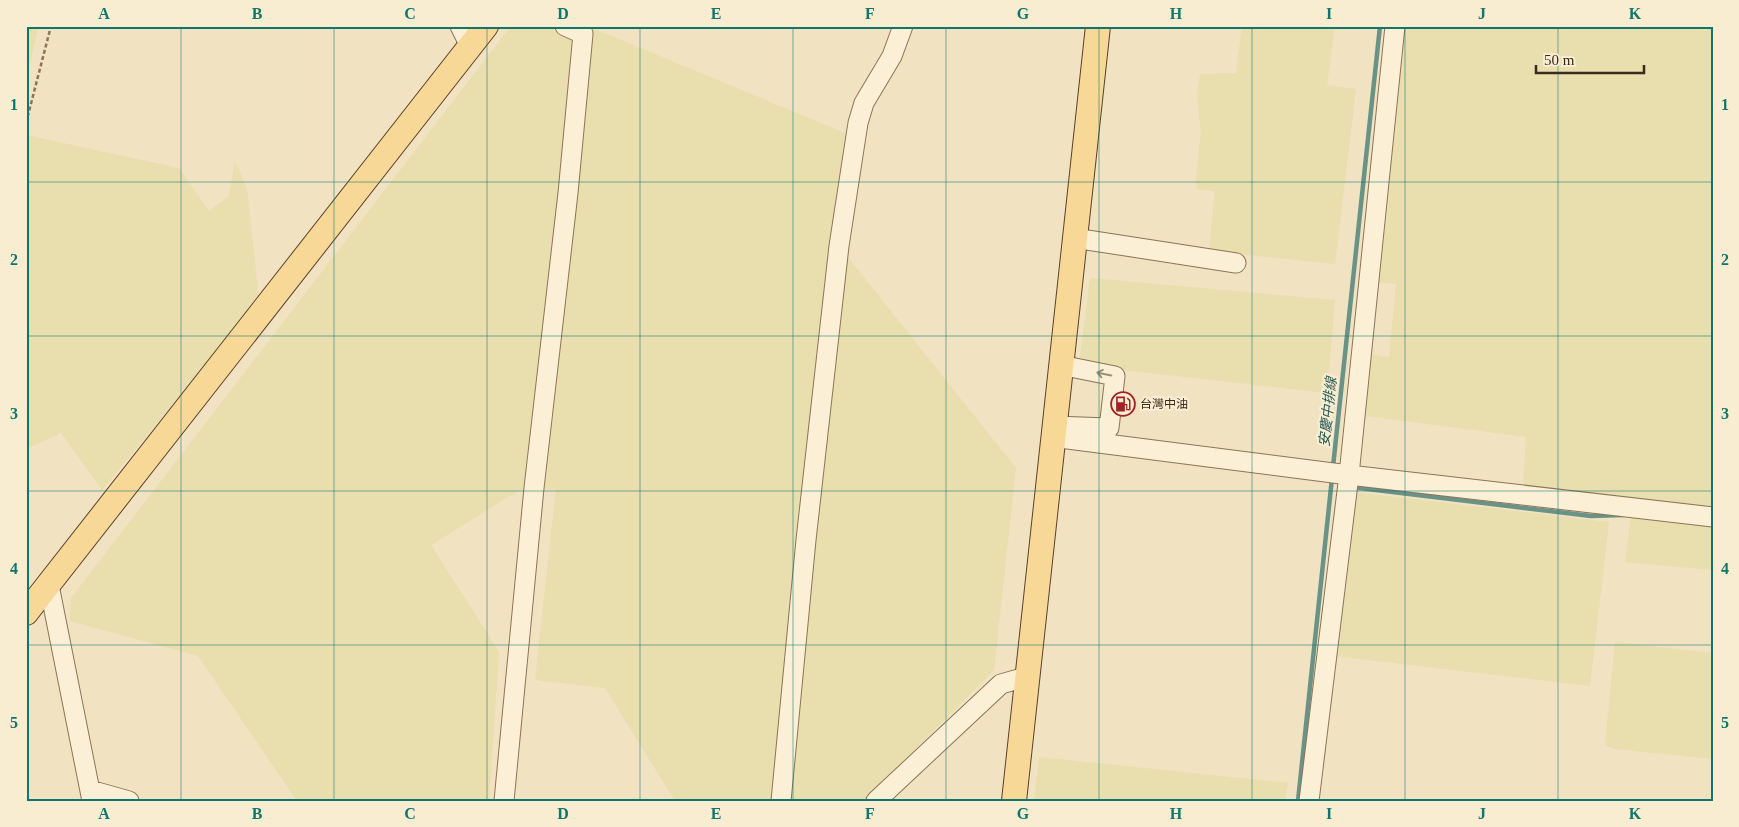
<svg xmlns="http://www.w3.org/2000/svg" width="1739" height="827" viewBox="0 0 1739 827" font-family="'Times New Roman','Noto Sans TC',serif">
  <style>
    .farmland { fill: #e8deae }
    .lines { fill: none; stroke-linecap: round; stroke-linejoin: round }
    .stream { stroke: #6a9388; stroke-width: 4.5 }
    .minor-casing { stroke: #8d7357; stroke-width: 21 }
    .major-casing { stroke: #5a412c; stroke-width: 26 }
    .path { stroke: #8d7357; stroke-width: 2.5; stroke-dasharray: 4 2.5; stroke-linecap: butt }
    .minor { stroke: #fbf0d5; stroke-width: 19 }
    .major { stroke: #f8d896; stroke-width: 24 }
    .oneway { stroke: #9b8e79 }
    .grid { fill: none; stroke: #0f766e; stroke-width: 1; stroke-opacity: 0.55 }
    .labels { text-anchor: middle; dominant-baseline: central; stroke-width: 4.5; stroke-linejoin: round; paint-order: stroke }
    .poi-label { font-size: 12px; fill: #3b2b1d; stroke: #f8edd1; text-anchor: start }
    .water-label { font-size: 14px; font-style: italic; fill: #2b5c58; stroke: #f8edd1 }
    .neatline { fill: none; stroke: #0f766e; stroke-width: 2 }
    .grid-label { font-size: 16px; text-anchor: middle; font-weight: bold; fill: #0f766e }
  </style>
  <rect width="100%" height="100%" fill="#f1e2c1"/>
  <!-- farmland -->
  <path class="farmland" d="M26,26H39L26,79Z
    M511,26H546L577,41L595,29L850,135L838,245L1016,468L994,670L864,801H675L605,688L535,680L556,489L518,491L431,545L499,652L489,801H297L198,656L70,621L71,598Z
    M1242,26H1335L1327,85L1356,89L1335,264L1209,251L1215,191L1197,189L1196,177L1201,132L1197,96L1200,74L1236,73Z
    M1397,26H1713V507L1523,488L1526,437L1358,415L1362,354L1389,357L1396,284L1368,281Z
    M26,135L179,168L209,211L229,196L235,161L247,189L259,299L102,490L61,433L26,449Z
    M1090,278L1335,300L1327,393L1079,365Z
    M1352,492L1609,522L1590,686L1333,656Z
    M1631,516L1713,525V570L1625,562Z
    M1615,642L1713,653V759L1615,749L1605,745Z
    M1039,757L1288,783L1285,801H1034Z"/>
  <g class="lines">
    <!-- stream -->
    <path class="stream" d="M1333,467L1380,26
      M1351,487L1591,516L1623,515
      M1298,801L1332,478"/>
    <!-- minor casing -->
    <g class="minor-casing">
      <path id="minor" d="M460,26L470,46
        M1074,238L1236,263
        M1054,426L1109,428L1115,376L1060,365
        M1052,437L1349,475L1713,517
        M49,585L92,801
        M90,790L129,801
        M504,801L534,488L568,193L583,34L565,26
        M781,801L806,540L839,246L858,123L864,103L892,56L903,26
        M876,801L1001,684L1026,677
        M1309,801L1349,475L1395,26"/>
    </g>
    <!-- major casing -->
    <g class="major-casing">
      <path id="major" d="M26,613L486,26
        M1014,801L1098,26"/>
    </g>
    <!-- path -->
    <path class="path" d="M26,123L51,26"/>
    <!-- minor -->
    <use href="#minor" class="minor"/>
    <!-- major -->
    <use href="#major" class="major"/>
  </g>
  <!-- one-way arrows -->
  <defs><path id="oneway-shaft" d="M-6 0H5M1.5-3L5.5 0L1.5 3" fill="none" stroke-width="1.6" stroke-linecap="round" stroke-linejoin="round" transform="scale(1.25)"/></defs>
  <use class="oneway" href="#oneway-shaft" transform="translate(1104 374) rotate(-169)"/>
  <!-- grid -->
  <path class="grid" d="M181,26V801M334,26V801M487,26V801M640,26V801M793,26V801M946,26V801M1099,26V801M1252,26V801M1405,26V801M1558,26V801M26,182H1713M26,336H1713M26,491H1713M26,645H1713"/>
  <!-- icons -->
  <defs>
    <g id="fuel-ring" transform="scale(1.25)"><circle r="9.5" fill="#f8edd1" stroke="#a12224" stroke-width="1.5"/><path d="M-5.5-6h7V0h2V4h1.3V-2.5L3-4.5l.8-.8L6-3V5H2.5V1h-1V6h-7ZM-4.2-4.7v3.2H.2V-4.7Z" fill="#a12224"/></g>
  </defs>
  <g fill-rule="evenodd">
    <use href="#fuel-ring" x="1123" y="404"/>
  </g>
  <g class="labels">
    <!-- poi labels -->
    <g class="poi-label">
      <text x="1140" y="404">台灣中油</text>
    </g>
    <!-- water labels -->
    <g class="water-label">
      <text transform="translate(1328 412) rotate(-84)">安慶中排線</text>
    </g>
  </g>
  <!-- border -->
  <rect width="1739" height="827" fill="none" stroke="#f8edd1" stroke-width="55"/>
  <!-- scale -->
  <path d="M1536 65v8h108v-8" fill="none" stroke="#3b2b1d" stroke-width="2.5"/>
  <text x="1544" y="65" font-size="15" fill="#3b2b1d" stroke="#f8edd1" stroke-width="4" paint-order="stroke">50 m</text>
  <rect x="28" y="28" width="1684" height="772" class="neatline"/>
  <g class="grid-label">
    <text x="104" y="19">A</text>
    <text x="257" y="19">B</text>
    <text x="410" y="19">C</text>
    <text x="563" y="19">D</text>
    <text x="716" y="19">E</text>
    <text x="870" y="19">F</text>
    <text x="1023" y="19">G</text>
    <text x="1176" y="19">H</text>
    <text x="1329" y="19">I</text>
    <text x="1482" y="19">J</text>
    <text x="1635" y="19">K</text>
    <text x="14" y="110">1</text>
    <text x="1725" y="110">1</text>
    <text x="14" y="265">2</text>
    <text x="1725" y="265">2</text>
    <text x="14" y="419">3</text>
    <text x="1725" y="419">3</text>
    <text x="14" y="574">4</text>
    <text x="1725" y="574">4</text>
    <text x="14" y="728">5</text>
    <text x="1725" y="728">5</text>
    <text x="104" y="819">A</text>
    <text x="257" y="819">B</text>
    <text x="410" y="819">C</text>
    <text x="563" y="819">D</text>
    <text x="716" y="819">E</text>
    <text x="870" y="819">F</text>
    <text x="1023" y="819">G</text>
    <text x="1176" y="819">H</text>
    <text x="1329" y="819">I</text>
    <text x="1482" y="819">J</text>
    <text x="1635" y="819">K</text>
  </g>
</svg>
